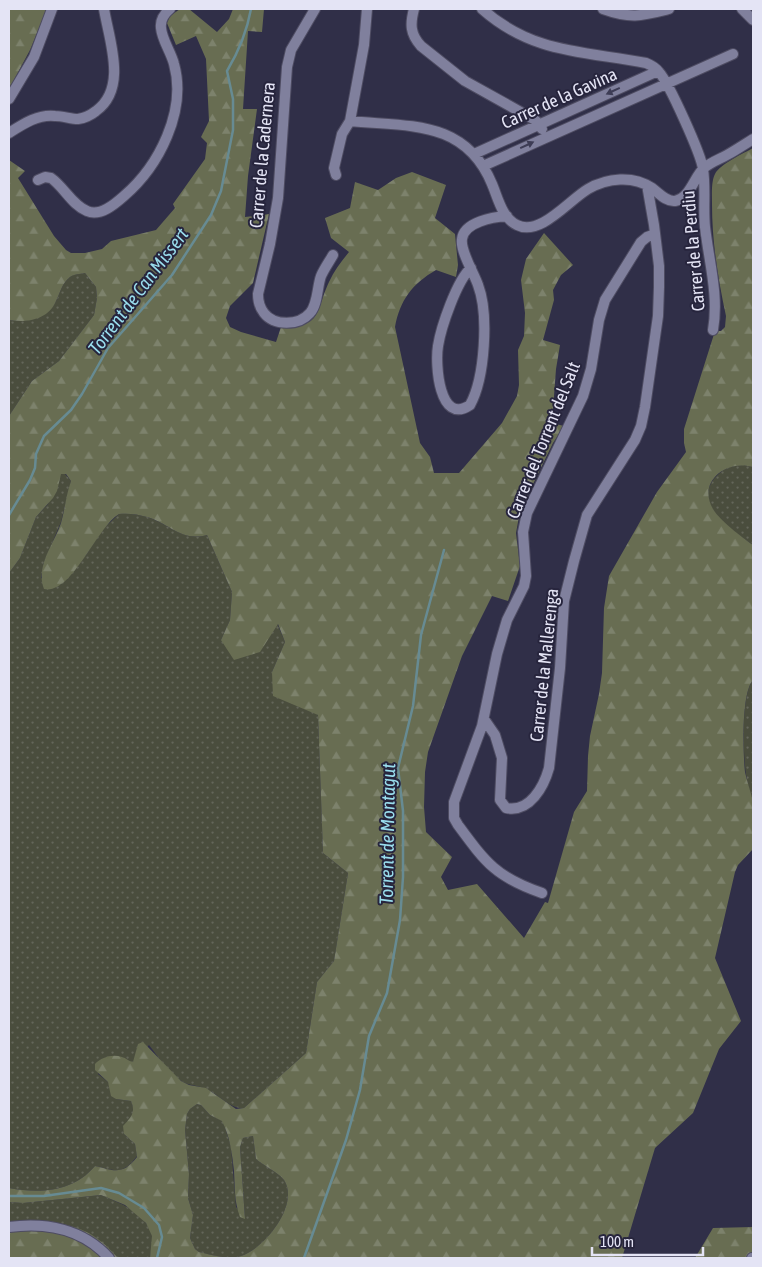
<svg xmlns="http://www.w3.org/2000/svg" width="762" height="1267" viewBox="0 0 762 1267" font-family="'Asap Condensed',sans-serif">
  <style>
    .grass { fill: url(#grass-dots) }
    .forest { fill: url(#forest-firs); fill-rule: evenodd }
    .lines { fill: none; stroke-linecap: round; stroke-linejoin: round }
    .stream { stroke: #678b93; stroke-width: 2.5 }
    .minor-casing { stroke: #4e4c62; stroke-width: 12 }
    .minor { stroke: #80809d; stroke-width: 10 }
    .oneway { fill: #3d3c55 }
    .labels { text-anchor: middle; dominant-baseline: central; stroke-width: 4; stroke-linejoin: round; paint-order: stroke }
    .street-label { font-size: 18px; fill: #e4e4f5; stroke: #27253d }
    .water-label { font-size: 19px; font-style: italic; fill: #99dded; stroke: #27253d }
  </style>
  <defs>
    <pattern id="grass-dots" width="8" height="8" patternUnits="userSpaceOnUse" patternTransform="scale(1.25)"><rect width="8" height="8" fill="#4a4d3d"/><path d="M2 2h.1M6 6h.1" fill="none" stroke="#64665a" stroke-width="1.8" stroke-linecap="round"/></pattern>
    <pattern id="forest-firs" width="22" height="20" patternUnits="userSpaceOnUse" patternTransform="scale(1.25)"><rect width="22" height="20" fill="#686d52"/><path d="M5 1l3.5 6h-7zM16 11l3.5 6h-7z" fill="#7d826c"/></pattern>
  </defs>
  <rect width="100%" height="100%" fill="#302f48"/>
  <!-- grass -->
  <path class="grass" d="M85,273L96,287L97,298L94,315L59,361L32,381L9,416V320C26,323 48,318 56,301C60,293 62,283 70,277C73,274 80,274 85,273Z
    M743,465L753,467V545C735,532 694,507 713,480C722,469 729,466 743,465Z
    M60,474H65L71,481L61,522L44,562L41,578L60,585L86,555L101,531L119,514C127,513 138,514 147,517C168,523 182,542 207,535L232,592L230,620L221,640L277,623L285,642L272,672L318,715L323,853L348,873L334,961L317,982L306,1053L244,1108C229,1109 219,1094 206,1089C198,1085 188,1086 180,1080C168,1071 158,1057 149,1045L133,1062H130L122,1057H106L98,1074L108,1082L116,1099L131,1101C137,1113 130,1123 124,1134L135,1144L137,1156C123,1175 116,1171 95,1166C73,1192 40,1194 9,1188V573L20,558L36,517L48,504Z
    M753,680V804C751,794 747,784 746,774C743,755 741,694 753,680Z
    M197,1104L201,1105L210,1115L223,1121L231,1147L236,1207L245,1218L240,1147L243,1138L253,1136L256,1159C263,1165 280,1174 284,1180C300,1205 264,1249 241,1256C228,1260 211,1255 199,1252L195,1249L190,1238L193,1215L188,1198L189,1174L185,1130L187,1114L190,1109Z
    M101,1195C120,1203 145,1212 152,1235C154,1242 151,1251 150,1258H118C87,1222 54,1220 9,1222V1202L23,1203Z"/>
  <!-- forest -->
  <path class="forest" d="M9,9H47L30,50L9,89Z
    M180,9H189L217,32L229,19L233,9H264L262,32L248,31L243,109H257L248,176L245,217L269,214L253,283L230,306L226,318L230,327L241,332L276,342L281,327C323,327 315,312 329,282C334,271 341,262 349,252L331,238L325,218L350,208L355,182L378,190L396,178L412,172L446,185L435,218L455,234L458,265L456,277L436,270C412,284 400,300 395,327L420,443L430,457L434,473H459L502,423L517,396L519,385L518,350L524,336L525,313L521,280L526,259L544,233L573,265L561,275L553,290L554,300L543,340L560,345L556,369L552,423L564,426L553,443L520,511L516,533L520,566L508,601L492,596L462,656L428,752L425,772L424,807L426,832L452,857L441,877L448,890L477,884L524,938L545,902L548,903L574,812L587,791L588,756L590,736L599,694L602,673L604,608L609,576L657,492L686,452L684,443V429L715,331H721L725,327L726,316C718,279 712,242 712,204C712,195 711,182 715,174C720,164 744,153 753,148V467C726,459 697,482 713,509C720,521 742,537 753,545V680C741,693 743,754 745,772C747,782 751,792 753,802C755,817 753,834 753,849L738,865L735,872L715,958L741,1021L719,1049L693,1113L655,1148L622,1258H150L152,1236L146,1223L125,1205L101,1195L23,1203L9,1202V1188C40,1194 73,1192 95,1166C115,1171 123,1175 137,1157L135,1144L124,1134L123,1126C131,1117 136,1113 131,1101L116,1099L111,1096L108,1082L95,1070V1064C102,1057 112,1054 122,1057C126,1058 128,1061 133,1062L138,1044L143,1042L181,1081L189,1085L206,1088L236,1109L244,1108L306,1053L317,982L334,961L348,873L323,853L318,715L273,696L272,672L285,642L278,624L260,652L234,660L221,640L230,620L232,592L207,535C181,542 169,523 147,517C138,514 127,513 119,514C96,528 72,595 44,589C35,566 54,544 61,523C65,509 66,495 71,481L66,474H61L57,491L53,498L36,517L20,558L9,573V416L32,381L59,361L94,315L97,298L96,287L85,273C80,274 74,274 70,277C62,283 60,293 56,301C48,320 27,323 9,320V160L25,171L18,178L54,236L66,250L71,253H85L102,249L111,241L156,230L175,208L173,204L205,159L207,143L201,137L209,121L206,59L196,36L176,45L167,23L170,16ZM197,1104L201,1105L210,1115L222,1121C230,1137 232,1153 234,1171C235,1187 234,1201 240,1217L245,1219L240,1147L243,1138L253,1136L256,1159C263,1165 280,1174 284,1180C300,1205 264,1249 241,1256C228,1260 212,1255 199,1252L195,1249L190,1238L193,1215L188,1198L189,1174L185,1130L187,1114L190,1109Z
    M24,1221C66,1223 89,1224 118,1258H9V1222Z
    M753,1227V1258H695L713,1228Z"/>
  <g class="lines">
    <!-- stream -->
    <path class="stream" d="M9,515L30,480L35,468L36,454L44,436L71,410L82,394L108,348L172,275L211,215L221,191L233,130V99L227,71C239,51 247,31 251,9
      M9,1196H44L101,1188L119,1193L144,1208L159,1225L162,1237L157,1258
      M304,1258L346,1140L360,1090L369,1036L387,993L400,920L403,877V811L398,768L413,706L421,635L444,550"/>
    <!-- minor casing -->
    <g class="minor-casing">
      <path id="minor" d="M315,9L291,50L287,67L278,198L270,244L258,294C258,301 260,308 264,313C274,326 299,326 310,313C318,304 317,287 321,276C324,269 329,262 333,255
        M414,9C410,24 410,34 421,46L465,81L535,120L542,129
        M482,9C533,54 584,51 646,63C651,65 655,67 659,72C669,83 701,154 703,169C706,188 703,208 705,227C709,262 719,295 713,330
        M603,9C631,19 641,16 669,9
        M742,9L753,20
        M9,99L34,57L52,9
        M350,121C408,127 465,119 492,184C498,198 502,218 517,225C540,237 569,200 588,189C607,178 633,175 652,188C659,193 666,202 675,201C690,198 694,177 704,168C711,162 720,159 727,155C736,150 745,144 753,139
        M9,133C23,124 38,114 55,116C63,116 71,119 78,119C85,118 91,115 96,111C128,88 109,40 104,9
        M474,154L658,71
        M483,166L733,54
        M336,175L334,168L342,134L350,121L364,45L367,9
        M38,180L45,177L51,178C64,187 72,205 87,211C100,217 115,204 124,196C159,166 187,111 174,64C171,52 162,40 161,28C160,20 164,14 170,9
        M471,268C457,280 441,327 438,346C435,364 439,426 470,405C485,378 489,314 478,285C474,273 460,251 462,239C464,222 493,217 507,216
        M484,719L495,735L502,758L500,800L506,808C530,813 544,786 549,768L560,668L564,601L574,561L587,515L635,440L641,426L645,407L658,316L659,287V266L654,225L647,185
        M542,893C496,877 486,863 458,825L454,818V802L482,726L497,654L507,620L524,586L526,576L523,532L527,513L583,396L591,369L599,320L605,300L641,242L647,237L655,234
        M9,1227C46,1222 83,1229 109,1258
        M752,1258H753"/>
    </g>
    <!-- minor -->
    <use href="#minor" class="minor"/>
  </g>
  <!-- one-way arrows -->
  <defs><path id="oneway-solid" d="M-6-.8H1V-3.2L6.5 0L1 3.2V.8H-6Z" transform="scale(1.25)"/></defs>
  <g class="oneway">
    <use href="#oneway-solid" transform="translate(613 91) rotate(155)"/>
    <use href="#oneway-solid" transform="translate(527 145) rotate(-25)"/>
  </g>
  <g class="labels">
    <!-- street labels -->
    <g class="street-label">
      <text transform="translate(559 98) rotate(-24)">Carrer de la Gavina</text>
      <text transform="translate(262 155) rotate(-85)">Carrer de la Cadernera</text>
      <text transform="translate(693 251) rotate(-95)">Carrer de la Perdiu</text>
      <text transform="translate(543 440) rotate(-68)">Carrer del Torrent del Salt</text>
      <text transform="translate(544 665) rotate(-84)">Carrer de la Mallerenga</text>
    </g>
    <!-- water labels -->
    <g class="water-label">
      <text transform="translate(138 291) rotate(-53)">Torrent de Can Missert</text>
      <text transform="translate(387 834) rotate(-89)">Torrent de Montagut</text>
    </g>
  </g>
  <!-- border -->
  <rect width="762" height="1267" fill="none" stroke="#e4e4f5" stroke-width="20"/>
  <!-- scale -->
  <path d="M592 1247v8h111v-8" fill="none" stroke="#e4e4f5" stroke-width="2.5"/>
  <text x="600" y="1247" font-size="15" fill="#e4e4f5" stroke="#27253d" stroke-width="4" paint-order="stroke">100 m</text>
</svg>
